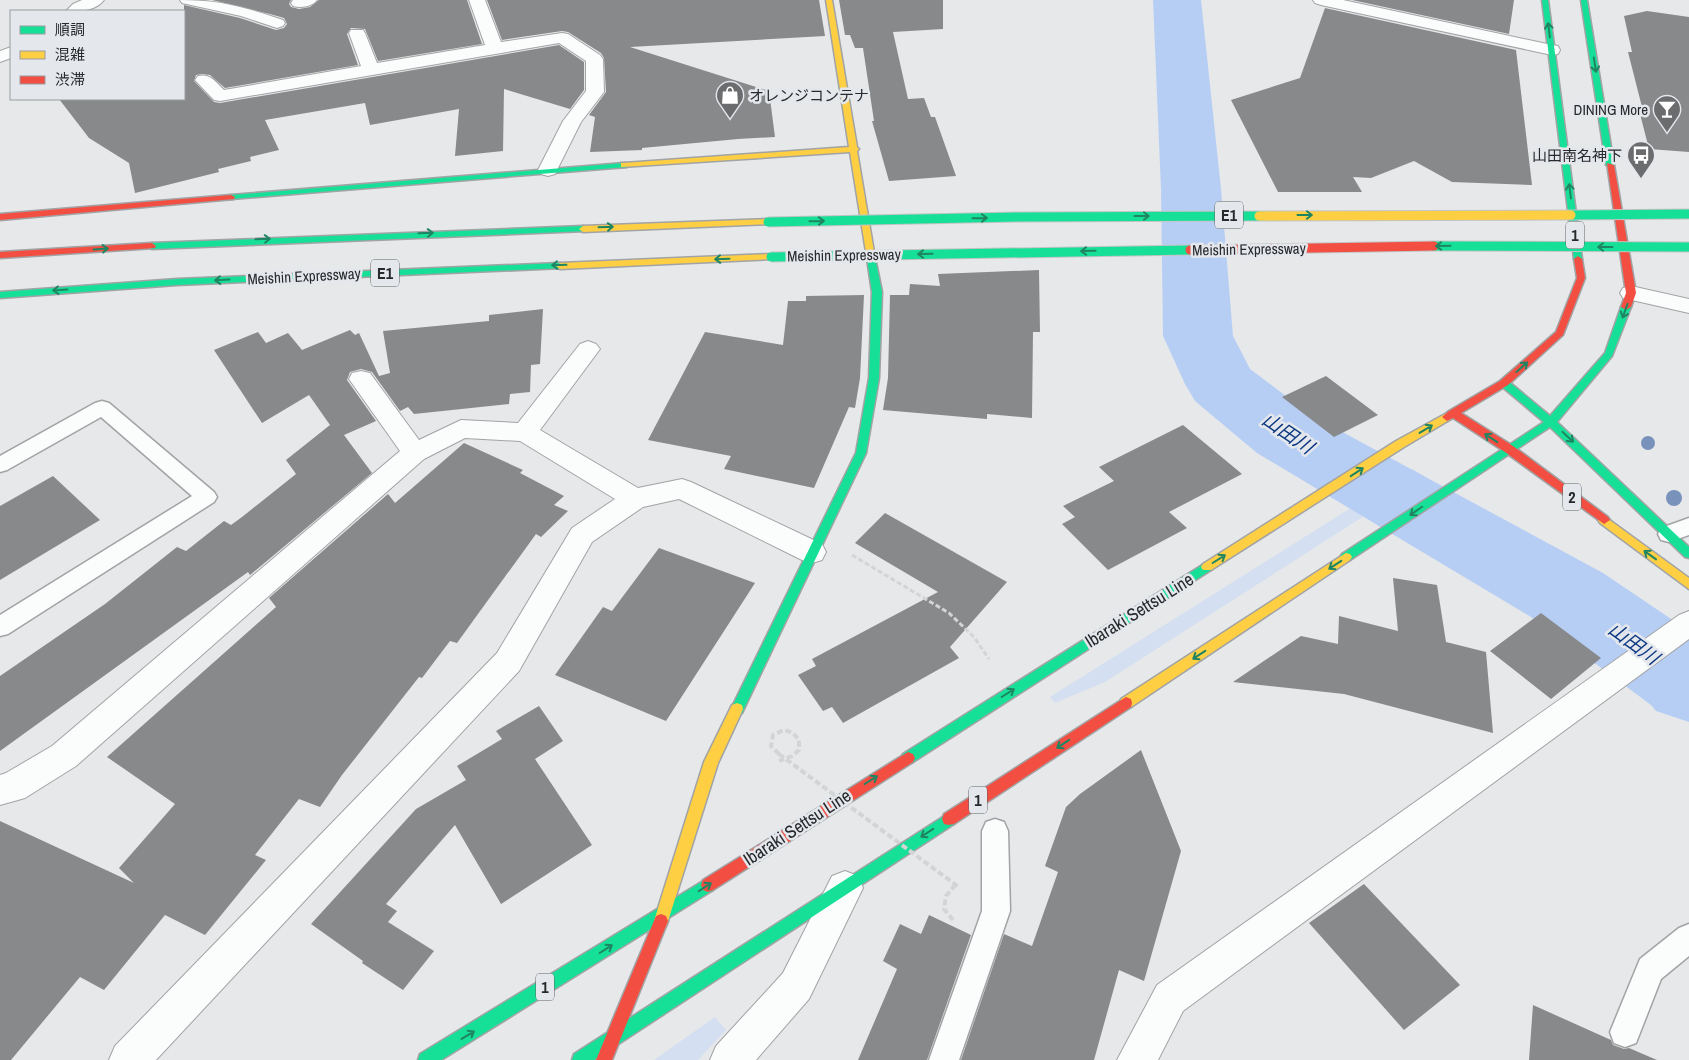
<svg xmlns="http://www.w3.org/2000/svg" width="1689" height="1060" viewBox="0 0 1689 1060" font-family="'Archivo Narrow','Noto Sans JP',sans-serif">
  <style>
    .green { fill: #d4dff1 }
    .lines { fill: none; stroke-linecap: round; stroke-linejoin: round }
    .river { fill: #b7cef4; fill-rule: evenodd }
    .building { fill: #88898b }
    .lane-casing { stroke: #a1a3a5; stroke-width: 3 }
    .street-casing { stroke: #a1a3a5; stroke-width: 2 }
    .fast-casing { stroke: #a1a3a5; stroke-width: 3 }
    .slow-casing { stroke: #a1a3a5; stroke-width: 3 }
    .jam-casing { stroke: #a1a3a5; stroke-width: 3 }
    .path-far1 { stroke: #d3d4d5; stroke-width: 3; stroke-dasharray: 5 2.5; stroke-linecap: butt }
    .path { stroke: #d3d4d5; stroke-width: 4; stroke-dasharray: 6 3; stroke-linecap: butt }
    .lane { fill: #fbfcfc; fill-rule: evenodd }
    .street { fill: #fbfcfc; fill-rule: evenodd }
    .fast { fill: #16e098; fill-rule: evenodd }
    .slow { fill: #ffcf43; fill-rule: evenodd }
    .jam { fill: #f24e42; fill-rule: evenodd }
    .fast-bridge-casing { stroke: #c3c4c5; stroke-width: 11; stroke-linecap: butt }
    .slow-bridge-casing { stroke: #c3c4c5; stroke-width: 11; stroke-linecap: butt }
    .jam-bridge-casing { stroke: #c3c4c5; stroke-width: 11; stroke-linecap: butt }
    .path-bridge { stroke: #d3d4d5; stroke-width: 4; stroke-dasharray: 6 3; stroke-linecap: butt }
    .fast-bridge { stroke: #16e098; stroke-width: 9 }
    .slow-bridge { stroke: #ffcf43; stroke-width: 9 }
    .jam-bridge { stroke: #f24e42; stroke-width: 9 }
    .tree { fill: #7992bc }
    .oneway { stroke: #1f8462 }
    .labels { text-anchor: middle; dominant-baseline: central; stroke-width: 5; stroke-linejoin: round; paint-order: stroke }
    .far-poi-label { font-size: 15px; fill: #28292b; stroke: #e4e7ec; text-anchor: end }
    .far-street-label { font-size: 15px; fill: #28292b; stroke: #e4e7ec }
    .shield { fill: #e4e7ec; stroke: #606265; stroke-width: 1 }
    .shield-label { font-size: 16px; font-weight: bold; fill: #28292b }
    .street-label { font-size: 18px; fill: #28292b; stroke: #e4e7ec }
    .water-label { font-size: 19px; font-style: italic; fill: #0d3983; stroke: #e4e7ec }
  </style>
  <rect width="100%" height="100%" fill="#e6e8ea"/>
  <!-- green -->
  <path class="green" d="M1413,469L1425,477L1105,682L1055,703L1050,697Z
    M715,1017L726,1030L698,1060H654Z"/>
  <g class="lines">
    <!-- river -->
    <path class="river" d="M1153,0H1201L1221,189L1233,336L1250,369L1311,415L1603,573L1689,631V722L1656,711L1651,705L1541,623L1257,453L1195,401L1185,384L1163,336L1161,189Z"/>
  </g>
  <!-- building -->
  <path class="building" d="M212,0H291L289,4L291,7L299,9L310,7L319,0H467L482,44L378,61L365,29L351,28L347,34L358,65L225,88L210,75L202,74L196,75L194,81L214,102L220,103L559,45L584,62V90L570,109L504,89L503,151L455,156L459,109L370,125L365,103L265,120L279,150L250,157L251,161L218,169L219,172L135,193L129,163L89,138L59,99H184V5L240,18L276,30L284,28L287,24L284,18L270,14Z
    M487,0H819L825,36L630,47L769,91L775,137L738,139L642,148V150L590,152L595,117L589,115L606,92L604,58L601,53L568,32L562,31L502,40Z
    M839,0H943V29L893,32L908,99L924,98L931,117H935L956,176L889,181L872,121H874L863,48H855L850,35H845Z
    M1352,0H1514L1509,34Z
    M1325,8L1516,50L1532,185L1452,182L1414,161L1371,178L1353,177L1362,192H1278L1231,100L1300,78Z
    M1647,11L1689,17V152L1649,149L1639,110L1643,111L1628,52H1632L1624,16Z
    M1039,270L1040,332H1033L1032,418L987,414V419L883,410L888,378L890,295H909L910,284L940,286L938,274Z
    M864,295L860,378L855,408L849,407L814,488L724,469L731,456L648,440L705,332L783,345L788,301H806V296Z
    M543,309L540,364L531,365L530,392L510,394L509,404L414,414L408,407L400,411L372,372L361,369L350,372L347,380L376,421L344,435L372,473L250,575L248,572L0,751V676L105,604L177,547L186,551L224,521L231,525L242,517L296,474L286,460L330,425L309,395L262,423L214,350L258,332L266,343L288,333L302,350L350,330L355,335L359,333L379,376L390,373L383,331L489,321V315Z
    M1326,376L1378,415L1334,437L1282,397Z
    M1183,425L1242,474L1169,512L1187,528L1108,570L1062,524L1075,517L1063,506L1114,481L1099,467Z
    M464,443L523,470L520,473L564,496L554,505L568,511L541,537L536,534L457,643L450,641L422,678L419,677L342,775L320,807L299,799L255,855L266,860L205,935L165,915L104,990L80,977L11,1060H0V821L134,883L119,868L175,804L107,757L276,607L269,598L388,494L395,503Z
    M53,476L100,520L0,580V506Z
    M885,513L1007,582L950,647L959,658L843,723L832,707L823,711L798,675L816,666L812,659L938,592L855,543Z
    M659,548L755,583L666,721L555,675L603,607L612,611Z
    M1393,578L1437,585L1446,642L1486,652L1493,733L1344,694L1233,682L1301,636L1338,644L1339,616L1398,631Z
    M1541,613L1601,658L1551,699L1490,651Z
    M539,706L563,741L535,759L592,845L501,904L455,825L386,904L397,911L388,922L434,951L403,990L362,963L363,961L311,924L416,809L466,780L457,766L502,739L496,731Z
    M1141,750L1181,851L1144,981L1119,970L1094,1060H961L1004,934L1032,946L1058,872L1045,866L1066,807L1080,794Z
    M1364,884L1460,985L1404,1030L1309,923Z
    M929,915L971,935L927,1060H858L897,969L883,961L900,924L921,934Z
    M1533,1005L1611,1040L1613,1045L1624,1049L1629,1048L1657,1060H1529Z"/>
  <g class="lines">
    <!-- lane casing -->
    <g class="lane-casing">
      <path id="lane" d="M102,401L109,403L214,492L217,497L214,502L8,634L0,636V615L192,496L101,417L7,470L0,472V456L95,403Z
        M1689,518V535L1669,542L1661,540L1658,534L1661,528Z
        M995,819L1004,822L1008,831L1010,911L959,1060H929L982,911V831L986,822Z
        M1689,924V956L1661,979L1636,1043L1625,1047L1614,1043L1610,1032L1640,959L1679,928Z"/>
    </g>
    <!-- street casing -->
    <g class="street-casing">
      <path id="street" d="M82,0H104C96,11 78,12 66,11L73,4Z
        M180,0C220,0 245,7 283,20L285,23L283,26L277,28L241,16L182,3Z
        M293,0H317C312,7 301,8 293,6L291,3Z
        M469,0H485L501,42L562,33L568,34L600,55L603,59L604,92L581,122L555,174L548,176L541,174L538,170L563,121L586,91V61L559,43L220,101L214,100L195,80L198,76C210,73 216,82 224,90L361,66L349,33L351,30H363L365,33L377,63L485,45Z
        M1313,0H1343L1552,45L1558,46L1560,50L1558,54L1552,55L1321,5L1315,3Z
        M11,47V58L0,62V51Z
        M1631,286L1689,299V313L1623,298L1620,293L1623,288Z
        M588,341L596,344L600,349L540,430L638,488L682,479L691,482L822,544L826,552L822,560L812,563L802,560L679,499L643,507L592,542L519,671L156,1060H109L115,1046L497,653L572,528L615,499L520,441L465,438L424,459L76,766L25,798L0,805V775L6,773L52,746L400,451L349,379L352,373L361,371L370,373L419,440L461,420L518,423L580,344Z
        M1689,611V639L1183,1011L1158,1060H1117L1157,985L1679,615Z
        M845,871L858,876L863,888L809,999L756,1060H710L716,1046L783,973L832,876Z"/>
    </g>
    <!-- fast casing -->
    <g class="fast-casing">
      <path id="fast" d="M1542,0H1548L1582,259L1578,262L1574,259Z
        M1581,0H1587L1614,165L1610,167L1606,165Z
        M624,163H627V167L231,199L227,197L231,195Z
        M583,226L586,227V231L152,249L148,246L152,243Z
        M870,249L874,252L882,292L879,378L866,453L742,713L737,715L732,713L731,709L856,453L869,378L872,292L866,252Z
        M560,263L563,264V268L177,285L0,298V292L177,279Z
        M1626,304L1631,307L1612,356L1557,422L1689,547V558L1685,557L1550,427L1350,560H1342L1340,557L1342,554L1544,422L1500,385L1499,383L1500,381H1508L1550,416L1605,353L1621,307Z
        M1207,562L1211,564L1213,567L1211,570L913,762L908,764L903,762L901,758L903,754Z
        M949,813L954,814L956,819L954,824L594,1060H572L574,1054Z
        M708,878L713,880L715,885L713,890L441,1060H418L420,1054Z"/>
    </g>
    <!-- slow casing -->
    <g class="slow-casing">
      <path id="slow" d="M826,0H832L857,147L859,149L857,151L874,252L873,254L870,255L866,252L850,152L621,167V163H624L849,147Z
        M768,219L771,220V224L583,232L579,229L583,226Z
        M771,254L774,255V259L560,269L556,266L560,263Z
        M1447,413L1451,415L1452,417L1451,419L1404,447L1211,570H1203L1201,567L1203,564L1396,441Z
        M1604,516L1689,578V589L1600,523L1598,520Z
        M1346,553L1350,554L1352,557L1350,560L1131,707L1126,709L1121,707L1120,703L1121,699Z
        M737,703L742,705L743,709L718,763L668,921L666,926L661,928L656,926L654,921L704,762L732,705Z"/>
    </g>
    <!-- jam casing -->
    <g class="jam-casing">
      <path id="jam" d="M1607,163L1614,165L1636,293L1631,307L1626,310L1621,307L1626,293Z
        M231,195L235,197L234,199L0,220V214Z
        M152,243L156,246L155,248L0,258V252Z
        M1578,256L1582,259L1585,278L1563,335L1508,385L1461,413L1513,446L1608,517L1610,520L1604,524L1505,452L1453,418L1447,421L1442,417L1449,411L1500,381L1556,332L1577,278L1574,259Z
        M1126,697L1131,699L1132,703L1131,707L954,824L949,825L944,824L942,819L944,814Z
        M908,752L913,754L915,758L913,762L713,890L708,892L703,890L701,885L703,880Z
        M661,914L666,916L668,921L612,1060H596L656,916Z"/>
    </g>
    <!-- path-far1 -->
    <path class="path-far1" d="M852,555L949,613L974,637L989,659"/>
    <!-- path -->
    <path class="path" d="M779,754L771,746L773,735L784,730L793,733L799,740V750L792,756L779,761
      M953,920L944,909L946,896L956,884"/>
    <!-- lane -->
    <use href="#lane" class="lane"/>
    <!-- street -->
    <use href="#street" class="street"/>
    <!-- fast -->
    <use href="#fast" class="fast"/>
    <!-- slow -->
    <use href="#slow" class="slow"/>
    <!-- jam -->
    <use href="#jam" class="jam"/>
    <!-- fast-bridge casing -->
    <g class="fast-bridge-casing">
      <path id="fast-bridge" d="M1571,215L1689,214
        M768,222L1021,217L1259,216
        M1434,246L1689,247
        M771,257L1190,250"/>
    </g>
    <!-- slow-bridge casing -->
    <g class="slow-bridge-casing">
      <path id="slow-bridge" d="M1259,216L1571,215"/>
    </g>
    <!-- jam-bridge casing -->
    <g class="jam-bridge-casing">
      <path id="jam-bridge" d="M1190,250L1434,246"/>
    </g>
    <!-- path-bridge -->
    <path class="path-bridge" d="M779,754L960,888"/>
    <!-- fast-bridge -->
    <use href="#fast-bridge" class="fast-bridge"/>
    <!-- slow-bridge -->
    <use href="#slow-bridge" class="slow-bridge"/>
    <!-- jam-bridge -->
    <use href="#jam-bridge" class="jam-bridge"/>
  </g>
  <!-- trees -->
  <g class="tree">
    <circle cx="1648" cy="443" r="7"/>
    <circle cx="1674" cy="498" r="8"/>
  </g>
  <!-- one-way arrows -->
  <defs><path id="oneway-shaft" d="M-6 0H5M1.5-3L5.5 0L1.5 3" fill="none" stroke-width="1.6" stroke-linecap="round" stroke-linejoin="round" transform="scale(1.25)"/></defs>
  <g class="oneway">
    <use href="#oneway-shaft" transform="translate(1549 30) rotate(-97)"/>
    <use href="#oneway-shaft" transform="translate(1595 65) rotate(81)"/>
    <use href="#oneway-shaft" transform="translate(1570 191) rotate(-97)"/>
    <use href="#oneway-shaft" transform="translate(1305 215)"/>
    <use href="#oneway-shaft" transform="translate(1142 216)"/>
    <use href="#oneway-shaft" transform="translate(980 218) rotate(-1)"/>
    <use href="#oneway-shaft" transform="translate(817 221) rotate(-1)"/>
    <use href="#oneway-shaft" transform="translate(606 227) rotate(-2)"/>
    <use href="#oneway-shaft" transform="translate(426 233) rotate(-2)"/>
    <use href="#oneway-shaft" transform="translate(263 239) rotate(-2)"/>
    <use href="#oneway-shaft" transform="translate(1443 246) rotate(179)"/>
    <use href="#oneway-shaft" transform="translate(1605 247) rotate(-180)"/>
    <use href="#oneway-shaft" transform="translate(101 249) rotate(-4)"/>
    <use href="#oneway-shaft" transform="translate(1088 251) rotate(179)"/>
    <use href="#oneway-shaft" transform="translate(925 254) rotate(179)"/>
    <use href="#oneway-shaft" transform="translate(722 259) rotate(178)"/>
    <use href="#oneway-shaft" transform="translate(559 265) rotate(178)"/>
    <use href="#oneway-shaft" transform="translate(222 280) rotate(177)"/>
    <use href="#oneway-shaft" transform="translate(60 290) rotate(176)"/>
    <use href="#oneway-shaft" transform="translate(1625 311) rotate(110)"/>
    <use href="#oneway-shaft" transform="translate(1522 367) rotate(-42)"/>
    <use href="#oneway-shaft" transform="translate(1426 429) rotate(-31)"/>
    <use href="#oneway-shaft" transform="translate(1568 437) rotate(43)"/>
    <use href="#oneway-shaft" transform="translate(1491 438) rotate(-147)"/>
    <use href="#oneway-shaft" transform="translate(1357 472) rotate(-33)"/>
    <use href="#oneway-shaft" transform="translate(1416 511) rotate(145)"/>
    <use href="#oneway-shaft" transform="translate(1650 555) rotate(-144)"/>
    <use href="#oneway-shaft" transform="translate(1219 559) rotate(-32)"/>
    <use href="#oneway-shaft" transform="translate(1335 565) rotate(147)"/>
    <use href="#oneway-shaft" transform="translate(1199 655) rotate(147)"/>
    <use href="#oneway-shaft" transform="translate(1008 693) rotate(-32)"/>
    <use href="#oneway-shaft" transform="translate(1063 744) rotate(147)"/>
    <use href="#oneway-shaft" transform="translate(871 780) rotate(-32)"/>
    <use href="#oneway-shaft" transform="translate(927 833) rotate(147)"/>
    <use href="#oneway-shaft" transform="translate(705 887) rotate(-33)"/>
    <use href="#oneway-shaft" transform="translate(606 949) rotate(-32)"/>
    <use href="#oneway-shaft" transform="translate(468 1035) rotate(-31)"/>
  </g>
  <!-- icons -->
  <defs>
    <g id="shop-pin" transform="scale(1.4375)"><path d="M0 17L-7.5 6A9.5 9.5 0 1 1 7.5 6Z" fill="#6a6c6e" stroke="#e4e7ec"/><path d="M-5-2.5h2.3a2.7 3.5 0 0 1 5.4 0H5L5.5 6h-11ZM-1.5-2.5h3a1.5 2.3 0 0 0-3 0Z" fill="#fff"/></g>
    <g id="bar-pin" transform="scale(1.4375)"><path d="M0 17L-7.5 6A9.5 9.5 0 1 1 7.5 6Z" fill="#6a6c6e" stroke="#e4e7ec"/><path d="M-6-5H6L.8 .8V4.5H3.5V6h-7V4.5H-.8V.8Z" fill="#fff"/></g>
    <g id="bus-pin" transform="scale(1.4375)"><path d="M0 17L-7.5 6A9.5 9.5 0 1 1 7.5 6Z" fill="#6a6c6e" stroke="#e4e7ec"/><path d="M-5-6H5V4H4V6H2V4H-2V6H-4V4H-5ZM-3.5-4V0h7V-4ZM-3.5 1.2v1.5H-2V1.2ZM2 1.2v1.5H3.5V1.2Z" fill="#fff"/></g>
  </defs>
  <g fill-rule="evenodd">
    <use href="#shop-pin" x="730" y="95"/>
    <use href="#bar-pin" x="1667" y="109"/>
    <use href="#bus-pin" x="1641" y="155"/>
  </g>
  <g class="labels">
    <!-- far-poi labels -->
    <g class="far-poi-label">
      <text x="749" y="95" text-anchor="start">オレンジコンテナ</text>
      <text x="1648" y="109">DINING More</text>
      <text x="1622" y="155">山田南名神下</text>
    </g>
    <!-- far-street labels -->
    <g class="far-street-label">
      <text transform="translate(1249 249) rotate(-1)">Meishin Expressway</text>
      <text transform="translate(844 255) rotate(-1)">Meishin Expressway</text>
      <text transform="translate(304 276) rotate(-3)">Meishin Expressway</text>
    </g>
    <!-- shield labels -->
    <g class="shield">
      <rect x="1215" y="201.5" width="28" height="27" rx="4"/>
      <rect x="1566" y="221.5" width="18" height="27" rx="4"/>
      <rect x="371" y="259.5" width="28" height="27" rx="4"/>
      <rect x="1563" y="483.5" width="18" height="27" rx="4"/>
      <rect x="969" y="786.5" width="18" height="27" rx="4"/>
      <rect x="536" y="973.5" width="18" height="27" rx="4"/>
    </g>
    <g class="shield-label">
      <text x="1229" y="215">E1</text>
      <text x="1575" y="235">1</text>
      <text x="385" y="273">E1</text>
      <text x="1572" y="497">2</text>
      <text x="978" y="800">1</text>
      <text x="545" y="987">1</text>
    </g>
    <!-- street labels -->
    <g class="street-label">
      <text transform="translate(1139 610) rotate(-32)">Ibaraki Settsu Line</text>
      <text transform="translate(797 827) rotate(-33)">Ibaraki Settsu Line</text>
    </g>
    <!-- water labels -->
    <g class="water-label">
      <text transform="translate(1288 433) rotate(34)">山田川</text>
      <text transform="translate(1634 643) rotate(36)">山田川</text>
    </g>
  </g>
  <!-- legend -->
  <rect x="10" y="10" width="175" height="90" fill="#e4e7ec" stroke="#999b9f"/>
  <rect x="20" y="26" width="25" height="8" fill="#16e098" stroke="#999b9f"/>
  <text x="55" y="35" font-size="15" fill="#28292b">順調</text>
  <rect x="20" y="51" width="25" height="8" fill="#ffcf43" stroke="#999b9f"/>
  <text x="55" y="60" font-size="15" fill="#28292b">混雑</text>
  <rect x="20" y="76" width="25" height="8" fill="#f24e42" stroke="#999b9f"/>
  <text x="55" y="85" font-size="15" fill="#28292b">渋滞</text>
</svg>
